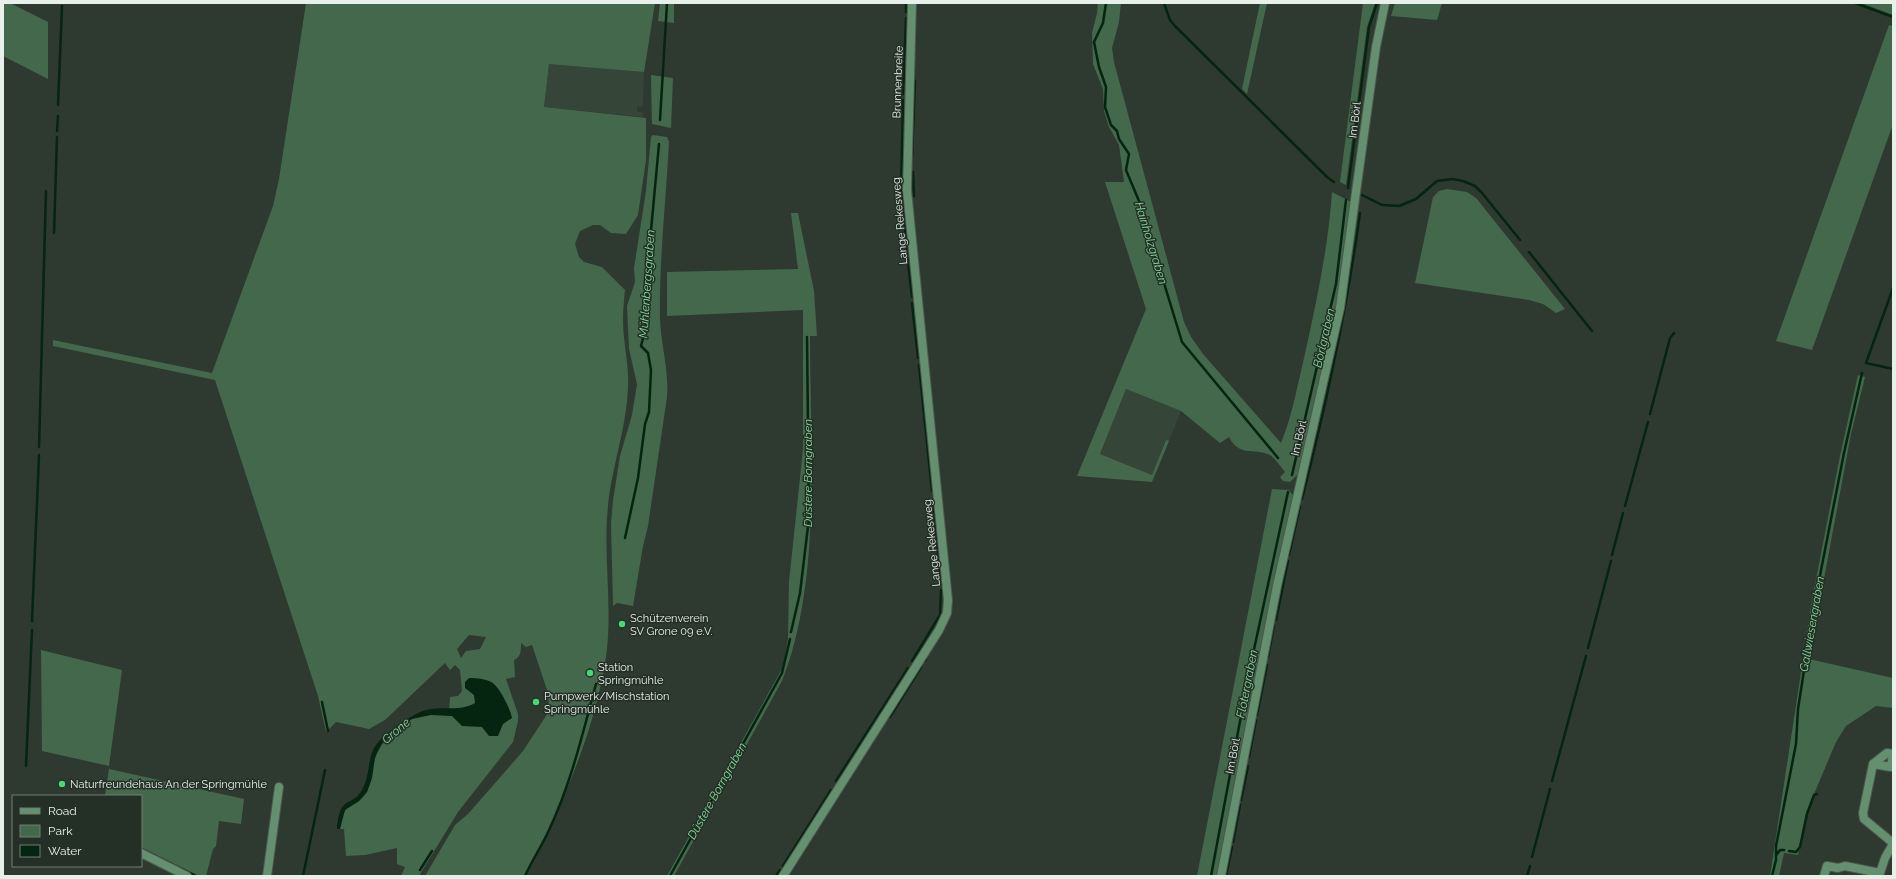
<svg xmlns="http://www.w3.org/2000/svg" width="1896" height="879" viewBox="0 0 1896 879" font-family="Raleway,sans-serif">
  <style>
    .built { fill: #354538 }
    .green { fill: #43684c; fill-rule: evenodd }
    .water { fill: #052510 }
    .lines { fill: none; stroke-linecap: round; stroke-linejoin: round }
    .stream { stroke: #052510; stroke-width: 2.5 }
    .minor-casing { stroke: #4c574e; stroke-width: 10 }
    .tertiary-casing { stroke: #4c574e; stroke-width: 10 }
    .minor { stroke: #65906f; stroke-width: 8 }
    .tertiary { stroke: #65906f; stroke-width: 8 }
    .poi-dot { fill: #47d779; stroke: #242f26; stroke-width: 1.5 }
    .labels { text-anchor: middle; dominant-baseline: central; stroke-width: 3; stroke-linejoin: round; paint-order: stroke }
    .street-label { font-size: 11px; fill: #e8f0ea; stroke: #242f26 }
    .poi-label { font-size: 11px; fill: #e8f0ea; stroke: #242f26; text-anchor: start }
    .water-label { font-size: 12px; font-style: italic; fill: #85da9b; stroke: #242f26 }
  </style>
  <rect width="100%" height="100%" fill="#2e3a30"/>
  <!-- built -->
  <path class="built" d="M549,63L644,72L643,106L637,107V112H643L642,117L544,107Z
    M1126,389L1181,411L1169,441H1166L1152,475L1100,454Z"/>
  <!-- green -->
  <path class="green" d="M3,3H10L48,22V79L3,56Z
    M306,3H655L644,72L549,64L544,107L646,118V160L638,215L626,234L611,233L600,225H593L580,231L575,244L579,257L584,262L602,267L625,290C624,300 623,310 623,320C623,342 629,364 628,386C627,427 612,465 608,506C603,553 612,601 607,649C597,728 562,806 525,876H425L455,825L468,814L523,751L546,716L549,707L548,693L532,645L526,647L521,643C521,651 521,657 514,660L515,677L506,679L518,714V721L513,742L458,812L419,876H401L405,867L397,864V848L365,855L346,856L344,829H340C344,796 356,812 367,791C373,780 372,767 376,756C380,743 400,725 412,719C423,713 440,715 451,716L449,712L450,697L458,696L462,691L460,670L455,665L450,670L445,663L385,720L369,729L336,722L326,732L318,696L215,380L53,346V340L212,373L273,206L279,179ZM469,635L486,637L480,649L466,651L461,658L457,649Z
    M660,3H674V23L658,21Z
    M1098,3H1121L1119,22L1112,48L1114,62L1184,322L1191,337L1203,354L1281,443C1291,419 1296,392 1302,367C1315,309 1328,251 1332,192L1353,203L1342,283L1299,473L1290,482L1283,481L1280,477L1285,472C1281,467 1275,458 1270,455C1253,447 1240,458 1229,437L1220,443L1181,411L1126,389L1100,454L1152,475L1166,440L1169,441L1152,482L1077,476L1146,309L1105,182H1124L1119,145L1109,127L1104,111L1103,89L1093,64L1092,33L1097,13Z
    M1260,3H1267L1247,94L1242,89Z
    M1363,3H1375L1367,27L1346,185L1340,182Z
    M1395,3H1442L1437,20L1391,16Z
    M1861,3H1893V15Z
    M1889,25L1893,26V124L1812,350L1776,341Z
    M651,75L673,78L671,128L652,124Z
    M653,135L667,137L669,142C666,201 659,259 660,319C661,345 669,370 667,397L648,526L643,546L633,606L617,603L613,606L611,524L613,500L620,456L632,415L637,384L629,349L627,306L635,282L634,268L646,191L651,137Z
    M1447,189L1467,192L1476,198L1565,309L1556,313L1543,304L1529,300L1415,283L1433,197L1439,191Z
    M791,213H798L814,291L817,336H810C810,443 822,581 782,681L674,876H667L783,667L788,639L789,582L803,449V310L667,316V272L798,269Z
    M1858,375L1865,377L1851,434L1809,659L1893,678V708L1876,706L1846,726L1836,742L1806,813L1798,855L1784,853L1779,876H1770L1812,600L1840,456Z
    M1272,489L1289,490L1294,497L1218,876H1197Z
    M41,650L122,670L109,766L42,751Z
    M109,769L244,799L241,824L219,821L216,846L213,849L206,876H199L141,847V796H105Z"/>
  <!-- water -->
  <path class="water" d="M469,678C477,678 489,679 494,684C500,689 511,710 512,718L503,724L498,736H489L482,727L462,726L452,716L431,715L412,719L382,743L375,757L372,778L367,792L359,801L345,810L340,829H337C340,792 353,809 363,788C369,777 368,762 373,750C379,736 416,710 431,709C446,707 462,711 475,703L474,695L465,688V682Z"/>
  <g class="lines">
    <!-- stream -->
    <path class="stream" d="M1106,3L1103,23L1094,42L1099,67L1106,87L1105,107L1111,125L1117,131L1119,139L1129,154L1126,170L1139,201L1182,342L1278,458
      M1164,3L1170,20L1175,26L1327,177L1334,182
      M1855,3L1893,17
      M906,12V3
      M903,94L906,18
      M903,100L901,190L906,239
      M58,105L62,6
      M660,120L667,3
      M57,131L58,116
      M912,156L915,81
      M913,172L914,196
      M1348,188L1369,27L1377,3
      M1362,195L1382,205L1399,206L1416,199L1437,181L1453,179L1463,181L1475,186L1482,193L1520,240
      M54,233L57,137
      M906,245L912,297
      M1529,252L1592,331
      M1893,288L1866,363L1893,369
      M912,303L918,358
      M919,365L932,491
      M1650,414L1670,338L1674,333
      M39,447L46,191
      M1292,475L1336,284L1346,200
      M1302,499C1326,405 1347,309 1360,213
      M933,500L941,584
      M1625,506L1648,422
      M625,538L638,478L645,424L649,412L651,370L648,353L641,346L646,326L642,316L648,293L649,252L659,144
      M1289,555L1300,506
      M1612,555L1623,513
      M1276,620L1288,561
      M32,621L39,455
      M791,632L800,593L809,518L807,337
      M1588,648L1611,561
      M1268,657L1274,625
      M912,661L940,615L941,590
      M925,661L926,659
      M322,702L328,731
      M1257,715L1267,665
      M890,717L921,667
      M1249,757L1256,720
      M26,766L32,630
      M836,781L908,668
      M1552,781L1586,656
      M1241,800L1248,766
      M1233,842L1240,805
      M1789,851L1796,852L1800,847L1807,814L1814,795L1817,794
      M1777,854L1780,850H1784
      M1532,857L1550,789
      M783,866L831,790
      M180,868L196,876
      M420,870L432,851
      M303,876L325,770
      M525,876C532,860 542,846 549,830C571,784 583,732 596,684
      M670,876L782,673L790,639
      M776,876L780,870
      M1211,876L1250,668L1288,492
      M1226,876L1232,847
      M1527,876L1530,866
      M1772,876L1776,860V846L1796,744L1798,709L1814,606L1844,453L1862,373"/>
    <!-- minor casing -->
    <g class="minor-casing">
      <path id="minor" d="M1873,764L1891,767L1893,754L1887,753L1873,764L1863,813L1864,819L1893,843
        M141,853L187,876
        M267,876L279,787
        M1221,876L1277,586L1340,308L1376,47L1385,3
        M1824,876L1827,866L1838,868L1845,866L1880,873
        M1879,876L1885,858L1893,844"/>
    </g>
    <!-- tertiary casing -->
    <g class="tertiary-casing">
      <path id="tertiary" d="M783,876L939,630L947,613L948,600L907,190L912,3"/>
    </g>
    <!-- minor -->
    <use href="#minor" class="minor"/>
    <!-- tertiary -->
    <use href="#tertiary" class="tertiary"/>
  </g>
  <!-- markers -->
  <g class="poi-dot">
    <circle cx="622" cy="624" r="4"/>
    <circle cx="590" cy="673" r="4"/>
    <circle cx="536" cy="702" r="4"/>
    <circle cx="62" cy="784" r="4"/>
  </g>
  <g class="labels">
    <!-- street labels -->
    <g class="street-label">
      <text transform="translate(898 82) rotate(-88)">Brunnenbreite</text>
      <text transform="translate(1355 120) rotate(-83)">Im Börl</text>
      <text transform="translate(900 221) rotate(-95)">Lange Rekesweg</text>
      <text transform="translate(1299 438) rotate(-77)">Im Börl</text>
      <text transform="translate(932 543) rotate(-96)">Lange Rekesweg</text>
      <text transform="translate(1233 756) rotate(-79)">Im Börl</text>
    </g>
    <!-- poi labels -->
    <g class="poi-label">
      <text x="630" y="618">Schützenverein<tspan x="630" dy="13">SV Grone 09 e.V.</tspan></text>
      <text x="598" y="667">Station<tspan x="598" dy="13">Springmühle</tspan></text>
      <text x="544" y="696">Pumpwerk/Mischstation<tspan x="544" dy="13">Springmühle</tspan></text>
      <text x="70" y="784">Naturfreundehaus An der Springmühle</text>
    </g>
    <!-- water labels -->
    <g class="water-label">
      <text transform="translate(1151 243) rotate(73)">Hainholzgraben</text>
      <text transform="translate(647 284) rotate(-86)">Mühlenbergsgraben</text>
      <text transform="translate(1324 338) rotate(-77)">Börlgraben</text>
      <text transform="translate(808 473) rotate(-90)">Düstere Borngraben</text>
      <text transform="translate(1812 624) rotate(-80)">Gallwiesengraben</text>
      <text transform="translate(1247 684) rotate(-79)">Flötergraben</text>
      <text transform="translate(396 731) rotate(-40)">Grone</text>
      <text transform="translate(717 791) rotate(-61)">Düstere Borngraben</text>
    </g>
  </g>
  <!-- border -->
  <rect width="1896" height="879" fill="none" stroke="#e8f0ea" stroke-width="8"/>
  <!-- legend -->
  <rect x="12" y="795" width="130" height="72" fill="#242f26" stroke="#727c74"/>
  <rect x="20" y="808" width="20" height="6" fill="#65906f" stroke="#727c74"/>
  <text x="48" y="815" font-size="12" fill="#e8f0ea">Road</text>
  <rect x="20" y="825" width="20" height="12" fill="#43684c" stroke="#727c74"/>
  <text x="48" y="835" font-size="12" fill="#e8f0ea">Park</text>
  <rect x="20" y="845" width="20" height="12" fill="#052510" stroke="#727c74"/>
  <text x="48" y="855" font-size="12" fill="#e8f0ea">Water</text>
</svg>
